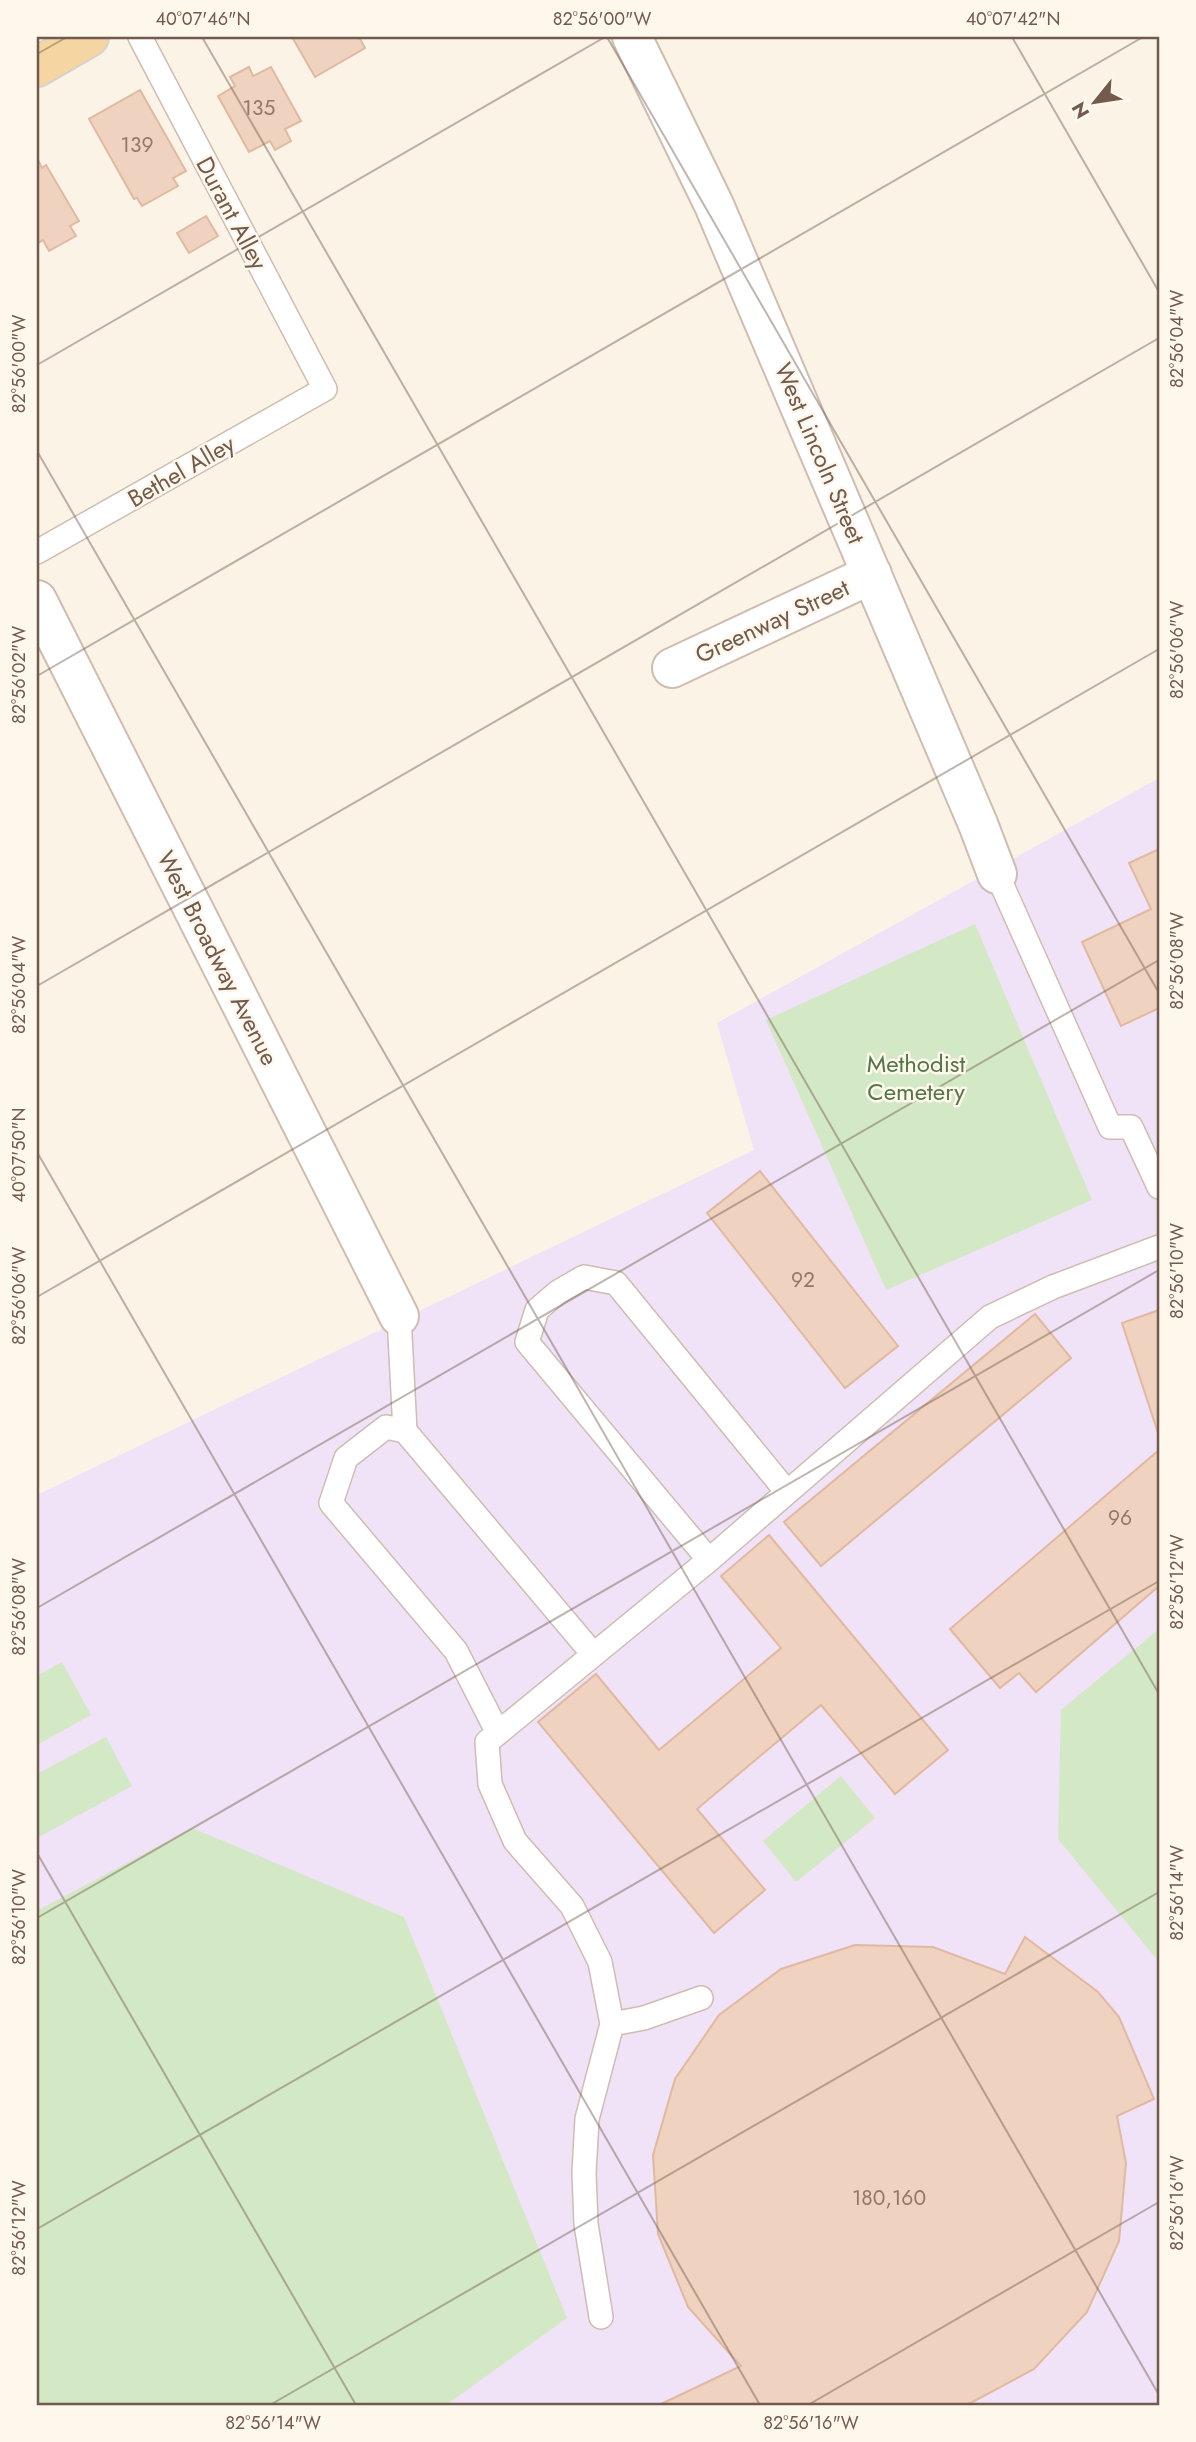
<svg xmlns="http://www.w3.org/2000/svg" width="1196" height="2442" viewBox="0 0 1196 2442" font-family="Jost,sans-serif">
  <style>
    .education { fill: #f0e2f7 }
    .green { fill: #d3e8c5 }
    .building { fill: #efd2bf; stroke: #e0b9a0; stroke-width: 2 }
    .lines { fill: none; stroke-linecap: round; stroke-linejoin: round }
    .lane-casing { stroke: #cebdb0; stroke-width: 26 }
    .street-casing { stroke: #cebdb0; stroke-width: 42 }
    .primary-casing { stroke: #d8d1cd; stroke-width: 42 }
    .lane { stroke: #fff; stroke-width: 23 }
    .street { stroke: #fff; stroke-width: 38 }
    .primary { stroke: #f5d6a2; stroke-width: 38 }
    .ticks { fill: none; stroke: #725a4c; stroke-width: 2; stroke-opacity: 0.45 }
    .labels { text-anchor: middle; dominant-baseline: central; stroke-width: 5; stroke-linejoin: round; paint-order: stroke }
    .number-label { font-size: 21px; fill: #917869 }
    .street-label { font-size: 24px; fill: #725a4c; stroke: #fef7ec }
    .park-label { font-size: 24px; fill: #547845; stroke: #fef7ec }
    .neatline { fill: none; stroke: #725a4c; stroke-width: 2.5 }
    .ticks-label { font-size: 18px; text-anchor: middle; fill: #725a4c }
  </style>
  <rect width="100%" height="100%" fill="#fbf3e6"/>
  <!-- education -->
  <path class="education" d="M1159,778V2405H37V1495L754,1150L717,1023Z"/>
  <!-- green -->
  <path class="green" d="M975,924L1092,1200L886,1290L766,1020Z
    M1159,1629V1962L1058,1839L1061,1710Z
    M62,1662L91,1715L37,1745V1676Z
    M106,1737L132,1786L37,1838V1774Z
    M841,1776L875,1818L796,1882L763,1841Z
    M192,1828L404,1917L567,2318L446,2405H37V1911Z"/>
  <!-- building -->
  <path class="building" d="M292,37H359L365,48L315,77Z
    M249,67L253,76L271,67L301,121L285,129L291,141L275,150L270,141L249,152L218,96L235,86L230,77Z
    M140,90L186,171L173,178L178,186L142,206L137,198L134,199L89,119Z
    M37,158L42,168L46,165L79,221L70,226L76,236L49,251L43,240L37,244Z
    M206,216L218,236L189,253L177,233Z
    M1159,849V1008L1121,1026L1082,942L1151,909L1129,863Z
    M760,1171L898,1346L845,1388L707,1213Z
    M1159,1310V1436L1122,1323Z
    M1035,1314L1071,1358L821,1566L784,1522Z
    M1159,1450V1586L1036,1692L1019,1673L1000,1688L950,1629Z
    M769,1535L948,1750L895,1794L821,1705L697,1809L765,1890L714,1933L538,1722L596,1674L659,1750L781,1648L721,1576Z
    M1025,1937L1098,1992L1119,2017L1154,2099L1117,2116L1126,2163L1119,2241L1087,2312L1034,2369L967,2405H659L741,2366L688,2307L658,2234L653,2155L675,2079L719,2015L781,1969L855,1945L933,1947L1005,1974Z"/>
  <g class="lines">
    <!-- lane casing -->
    <g class="lane-casing">
      <path id="lane" d="M37,552L325,389L140,37
        M997,874L1110,1127H1131L1159,1187
        M399,1316L405,1431L386,1427L346,1458L331,1503L456,1651L498,1733
        M405,1431L593,1654
        M709,1560L527,1342L537,1310L558,1292L584,1277L616,1283L787,1492
        M612,2024L644,2018L701,1998
        M601,2317L586,2224L584,2173L587,2119L612,2024L600,1962L572,1906L515,1841L490,1784L487,1742L709,1560L990,1317L1053,1287L1159,1247"/>
    </g>
    <!-- street casing -->
    <g class="street-casing">
      <path id="street" d="M632,37L714,205L978,824L997,874
        M37,600L399,1316
        M672,668L872,574"/>
    </g>
    <!-- primary casing -->
    <g class="primary-casing">
      <path id="primary" d="M37,67L89,37"/>
    </g>
    <!-- lane -->
    <use href="#lane" class="lane"/>
    <!-- street -->
    <use href="#street" class="street"/>
    <!-- primary -->
    <use href="#primary" class="primary"/>
  </g>
  <!-- ticks -->
  <path class="ticks" d="M202,37L1159,1694M607,37L1159,993M1012,37L1159,292M37,54L67,37M37,365L605,37M37,451L1159,2395M37,676L1143,37M37,986L1159,338M37,1152L760,2405M37,1297L1159,649M37,1608L1159,960M37,1853L356,2405M37,1918L1159,1270M37,2229L1159,1581M270,2405L1159,1892M808,2405L1159,2202"/>
  <g class="labels">
    <!-- number labels -->
    <g class="number-label">
      <text x="259" y="108">135</text>
      <text x="137" y="145">139</text>
      <text x="803" y="1280">92</text>
      <text x="1120" y="1518">96</text>
      <text x="889" y="2198">180,160</text>
    </g>
    <!-- street labels -->
    <g class="street-label">
      <text transform="translate(232 213) rotate(62)">Durant Alley</text>
      <text transform="translate(820 453) rotate(67)">West Lincoln Street</text>
      <text transform="translate(181 471) rotate(-30)">Bethel Alley</text>
      <text transform="translate(772 621) rotate(-25)">Greenway Street</text>
      <text transform="translate(218 958) rotate(63)">West Broadway Avenue</text>
    </g>
    <!-- park labels -->
    <g class="park-label">
      <text x="916" y="1063">Methodist<tspan x="916" dy="28">Cemetery</tspan></text>
    </g>
  </g>
  <!-- border -->
  <rect width="1196" height="2442" fill="none" stroke="#fef7ec" stroke-width="77"/>
  <!-- north arrow -->
  <g transform="translate(1095 102) rotate(240)" stroke="#fef7ec" stroke-width="5" paint-order="stroke">
  <path d="M0-5L12 26L0 18L-12 26Z" fill="#725a4c"/>
  <text y="-10" font-size="19" font-weight="bold" text-anchor="middle" fill="#725a4c">N</text>
  </g>
  <rect x="38" y="38" width="1120" height="2366" class="neatline"/>
  <g class="ticks-label">
    <text x="203" y="25">40°07'46"N</text>
    <text x="602" y="25">82°56'00"W</text>
    <text x="1013" y="25">40°07'42"N</text>
    <text transform="translate(1177 339) rotate(-90)" y="6">82°56'04"W</text>
    <text transform="translate(19 364) rotate(-90)" y="6">82°56'00"W</text>
    <text transform="translate(1177 650) rotate(-90)" y="6">82°56'06"W</text>
    <text transform="translate(19 675) rotate(-90)" y="6">82°56'02"W</text>
    <text transform="translate(1177 961) rotate(-90)" y="6">82°56'08"W</text>
    <text transform="translate(19 985) rotate(-90)" y="6">82°56'04"W</text>
    <text transform="translate(19 1155) rotate(-90)" y="6">40°07'50"N</text>
    <text transform="translate(1177 1271) rotate(-90)" y="6">82°56'10"W</text>
    <text transform="translate(19 1296) rotate(-90)" y="6">82°56'06"W</text>
    <text transform="translate(1177 1582) rotate(-90)" y="6">82°56'12"W</text>
    <text transform="translate(19 1607) rotate(-90)" y="6">82°56'08"W</text>
    <text transform="translate(1177 1893) rotate(-90)" y="6">82°56'14"W</text>
    <text transform="translate(19 1917) rotate(-90)" y="6">82°56'10"W</text>
    <text transform="translate(1177 2203) rotate(-90)" y="6">82°56'16"W</text>
    <text transform="translate(19 2228) rotate(-90)" y="6">82°56'12"W</text>
    <text x="273" y="2429">82°56'14"W</text>
    <text x="811" y="2429">82°56'16"W</text>
  </g>
</svg>
